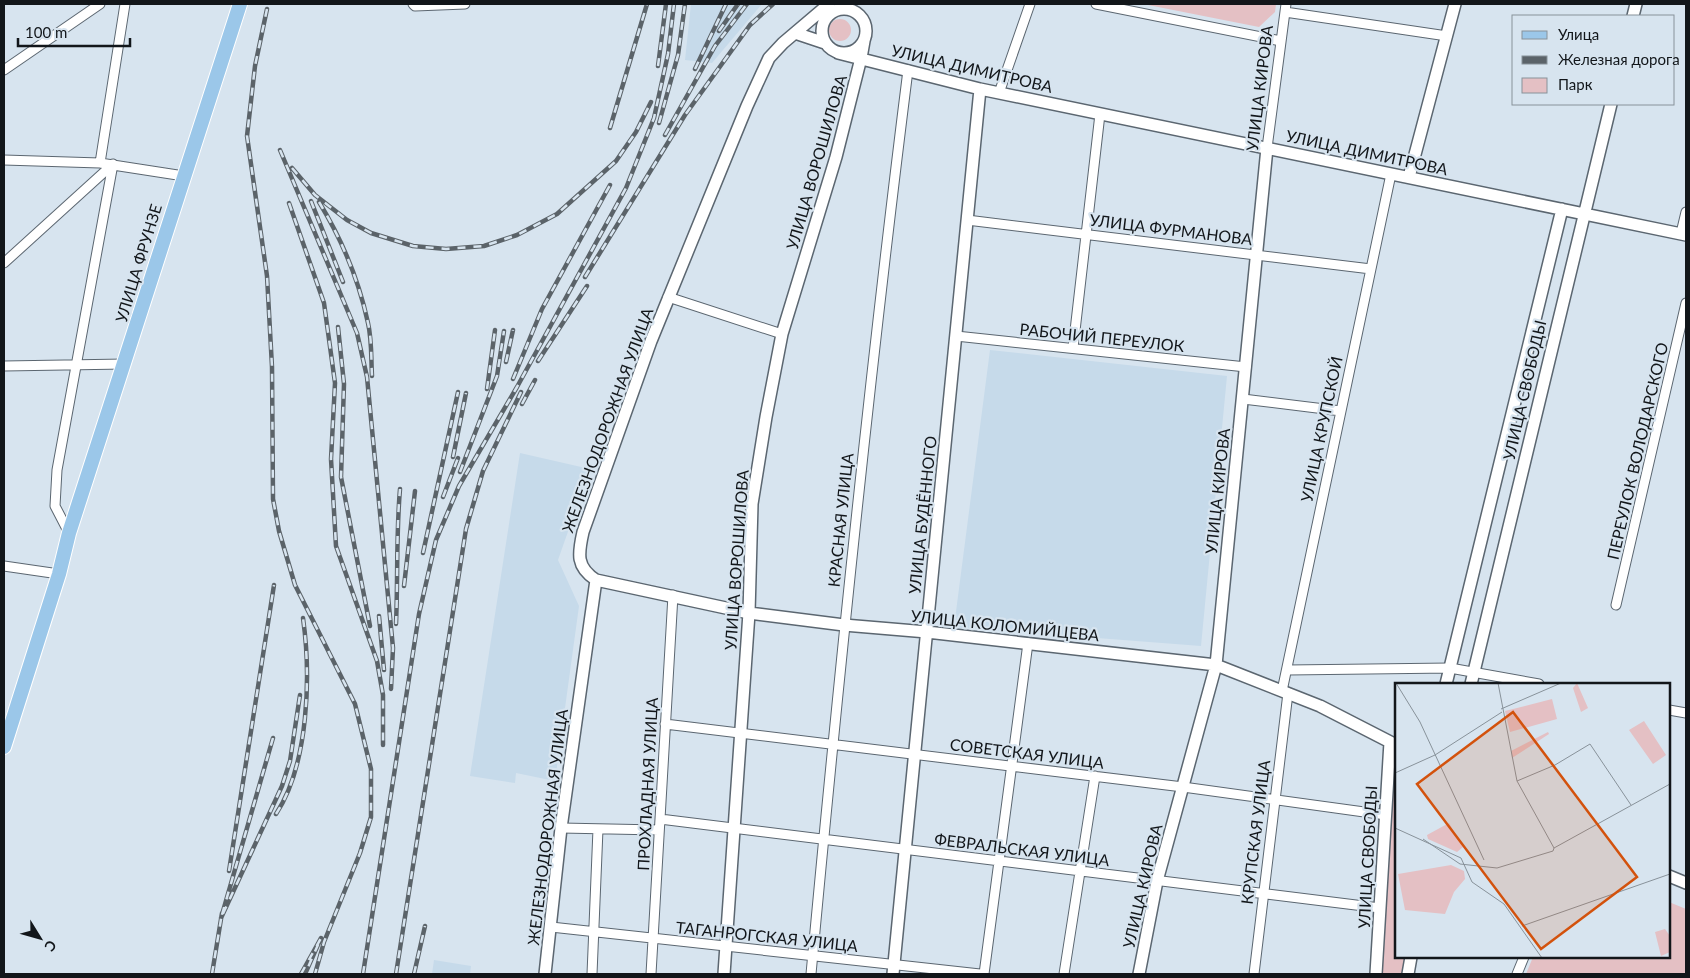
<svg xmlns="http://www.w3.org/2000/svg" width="1690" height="978" viewBox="0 0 1690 978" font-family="Lato,sans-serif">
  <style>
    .built { fill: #c6daea }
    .green { fill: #e4c0c4 }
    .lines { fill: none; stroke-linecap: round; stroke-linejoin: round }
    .street-casing { stroke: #5b6670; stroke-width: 11 }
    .secondary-casing { stroke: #5b6670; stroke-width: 14 }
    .primary-casing { stroke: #fff; stroke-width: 16 }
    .street { stroke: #fff; stroke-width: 9 }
    .secondary { stroke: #fff; stroke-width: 11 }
    .primary { stroke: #9bc7e9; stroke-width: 14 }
    .rail-casing { stroke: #5b6369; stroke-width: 4.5 }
    .rail { stroke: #d7e4ef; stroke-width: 2.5; stroke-dasharray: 8; stroke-linecap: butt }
    .labels { text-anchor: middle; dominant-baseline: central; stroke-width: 4.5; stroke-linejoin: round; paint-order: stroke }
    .street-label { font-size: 16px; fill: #12161a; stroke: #d7e4ef }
    .inset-road { fill: none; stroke: #88929a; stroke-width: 1 }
    .view { fill: #d3520d; fill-opacity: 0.15; stroke: #d3520d; stroke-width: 2.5 }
    .inset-edge { fill: none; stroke: #12161a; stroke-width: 2.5 }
  </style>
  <rect width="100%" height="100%" fill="#d7e4ef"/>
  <!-- built -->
  <path class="built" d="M691,4H762L712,63L685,60Z
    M990,350L1227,376L1201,646L954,627Z
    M520,453L590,469L558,560L579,606L555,781L516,773L515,783L470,776Z
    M434,960L471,966L470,974H432Z"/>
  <!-- green -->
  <path class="green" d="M1143,4H1276L1275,12L1259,27Z
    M829 30a11 11 0 1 1 22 0a11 11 0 1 1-22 0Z
    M1390,742L1396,745V957H1411L1408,974H1376Z
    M1669,902L1686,909V974H1526L1533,957H1669Z"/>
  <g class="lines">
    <!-- street casing -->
    <g class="street-casing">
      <path id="street" d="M413,4L415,6L465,4
        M1096,4L1281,41
        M1285,12L1447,36
        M4,70L100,4
        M999,93L1030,4
        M1267,148L1286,4
        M4,160L100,163L184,176
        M100,163L125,4
        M967,220L1371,269
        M1681,233L1686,212
        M4,263L113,164
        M668,297L782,334
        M956,336L1246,367
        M1073,348L1100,114
        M4,366L125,364
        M1243,399L1341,411
        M69,533L55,506L57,470L113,164
        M4,566L59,574
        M1616,605L1686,303
        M1288,670L1450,668L1539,684
        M1282,691L1391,174
        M1669,710L1686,713
        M665,724L1183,787L1386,815
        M660,819L1380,908
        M561,828L659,830
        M551,927L980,974
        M592,974L598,829
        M651,974L673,595
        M811,974C839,672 870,371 908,70
        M984,974L1028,643
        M1064,974L1095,776
        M1254,974L1288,693
        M1517,974L1524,957"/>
    </g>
    <!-- secondary casing -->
    <g class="secondary-casing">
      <path id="secondary" d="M822 31a22 22 0 1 1 44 0a22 22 0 1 1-44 0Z
        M1633,16L1636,4
        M795,33L825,43
        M838,53L980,89L1686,235
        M1409,177L1455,4
        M596,580L749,613L844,625L927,632L1216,665L1320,706L1396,745
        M1446,684L1562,209
        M1471,684L1611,104
        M1669,876L1686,883
        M545,974L561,828L596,580C576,567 578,554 583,532L651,341L747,106L769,58L783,43L829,4
        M724,974L749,613L752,504L766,417L782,334L836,157L861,58L864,41
        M893,974L980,89
        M1139,974L1157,881L1216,665L1267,148
        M1376,974L1390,742
        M1408,974L1411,957"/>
    </g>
    <!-- primary casing -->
    <g class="primary-casing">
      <path id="primary" d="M4,747L59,574L69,533L240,4"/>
    </g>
    <!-- street -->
    <use href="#street" class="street"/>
    <!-- secondary -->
    <use href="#secondary" class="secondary"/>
    <!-- primary -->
    <use href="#primary" class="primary"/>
    <!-- rail casing -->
    <g class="rail-casing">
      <path id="rail" d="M267,9L255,66L247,136L267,276L272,367L273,499L279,531L295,585L355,704L371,769V817L360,853L324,942L315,974
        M719,31L738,4
        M658,66L666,4
        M695,69L726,4
        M659,123L678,55L685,4
        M610,128L647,4
        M665,135L715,46L747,4
        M280,150L357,333L367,377L393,648L391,689
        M292,168L315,195L347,220L371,233L413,246L446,249L484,246L517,235L557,214L616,161L636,132L651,102
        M311,201L343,282
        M319,202C341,238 359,281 368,323C372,340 371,359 372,376
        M289,203L324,303L335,383L331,459L336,546L377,661L383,695V745
        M585,277L685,115L750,25L773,4
        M338,327L344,384L341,477L370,626
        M538,361L587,286
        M506,362L513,330
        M513,379L542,309L610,185
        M487,389L495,330
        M522,404L535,380
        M453,457L466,393
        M460,472L497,376L504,331
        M443,497L458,458
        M423,553L458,392
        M404,586L415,491
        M379,616L384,670
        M396,624C398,579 396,535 400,489
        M273,738L221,918L282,786L290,761L300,695
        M276,814C309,764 311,675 303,618
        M229,871L274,585
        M212,974L222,913
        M301,974L321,938L305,974
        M363,974L419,614L436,540L459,486L517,387L626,188L654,118L668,54L674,4
        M396,974L466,529L483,471L521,392
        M414,974L425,926"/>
    </g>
    <!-- rail -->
    <use href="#rail" class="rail"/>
  </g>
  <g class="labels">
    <!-- street labels -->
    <g class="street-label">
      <text transform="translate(972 68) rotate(13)">УЛИЦА ДИМИТРОВА</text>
      <text transform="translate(1259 88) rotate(-83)">УЛИЦА КИРОВА</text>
      <text transform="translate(1367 152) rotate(12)">УЛИЦА ДИМИТРОВА</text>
      <text transform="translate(816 162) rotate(-74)">УЛИЦА ВОРОШИЛОВА</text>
      <text transform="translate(1171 229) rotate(7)">УЛИЦА ФУРМАНОВА</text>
      <text transform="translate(138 263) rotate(-73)">УЛИЦА ФРУНЗЕ</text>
      <text transform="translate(1102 337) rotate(6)">РАБОЧИЙ ПЕРЕУЛОК</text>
      <text transform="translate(1524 390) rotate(-77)">УЛИЦА СВОБОДЫ</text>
      <text transform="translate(607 420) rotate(-70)">ЖЕЛЕЗНОДОРОЖНАЯ УЛИЦА</text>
      <text transform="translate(1321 429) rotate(-78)">УЛИЦА КРУПСКОЙ</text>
      <text transform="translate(1637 451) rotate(-77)">ПЕРЕУЛОК ВОЛОДАРСКОГО</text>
      <text transform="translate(1217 491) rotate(-84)">УЛИЦА КИРОВА</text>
      <text transform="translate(922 515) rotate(-84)">УЛИЦА БУДЁННОГО</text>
      <text transform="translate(840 520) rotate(-84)">КРАСНАЯ УЛИЦА</text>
      <text transform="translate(736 560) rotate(-86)">УЛИЦА ВОРОШИЛОВА</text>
      <text transform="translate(1005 625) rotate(6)">УЛИЦА КОЛОМИЙЦЕВА</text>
      <text transform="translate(1027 753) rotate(7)">СОВЕТСКАЯ УЛИЦА</text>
      <text transform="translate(647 784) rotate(-87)">ПРОХЛАДНАЯ УЛИЦА</text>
      <text transform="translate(547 827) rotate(-83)">ЖЕЛЕЗНОДОРОЖНАЯ УЛИЦА</text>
      <text transform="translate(1255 832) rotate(-83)">КРУПСКАЯ УЛИЦА</text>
      <text transform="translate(1022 849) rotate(7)">ФЕВРАЛЬСКАЯ УЛИЦА</text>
      <text transform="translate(1367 857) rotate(-87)">УЛИЦА СВОБОДЫ</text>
      <text transform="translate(1142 886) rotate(-77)">УЛИЦА КИРОВА</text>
      <text transform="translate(767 936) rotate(6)">ТАГАНРОГСКАЯ УЛИЦА</text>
    </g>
  </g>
  <!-- overview -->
  <g transform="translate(1395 683)">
    <rect width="275" height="275" fill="#d7e4ef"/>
    <path d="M182,0L193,25L186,29L178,5ZM157,16L162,36L115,49L110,28ZM249,38L271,72L258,81L234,47ZM153,49L154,51L117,75L116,68ZM54,140L68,164L62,169L33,156L32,152ZM56,182L69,188L70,196L59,209L50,231L10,227L3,191ZM270,246L275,253V269L266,273L260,249Z" fill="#e4c0c4"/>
    <path class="inset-road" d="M1,0L25,39L89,177M103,0L122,98L159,165M106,26L166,0M0,90L40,72L107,29M122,98L160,82L195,61L236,122M0,145L66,175L77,199L109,221L147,275M28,156L65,181L102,185L158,168L159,165L275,101M127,243L275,191"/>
    <path class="view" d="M118,29L242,194L146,266L22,101Z"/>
    <rect width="275" height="275" class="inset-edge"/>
  </g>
  <!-- border -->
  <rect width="1690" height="978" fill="none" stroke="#12161a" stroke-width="10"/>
  <!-- legend -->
  <rect x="1512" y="15" width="162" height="90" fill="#d7e4ef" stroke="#88929a"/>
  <rect x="1522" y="31" width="25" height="8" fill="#9bc7e9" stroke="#88929a"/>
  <text x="1558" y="40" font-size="15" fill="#12161a">Улица</text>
  <rect x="1522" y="56" width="25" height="8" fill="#5b6369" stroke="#88929a"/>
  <text x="1558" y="65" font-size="15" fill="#12161a">Железная дорога</text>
  <rect x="1522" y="78" width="25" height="15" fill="#e4c0c4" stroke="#88929a"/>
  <text x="1558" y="90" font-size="15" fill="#12161a">Парк</text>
  <!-- north arrow -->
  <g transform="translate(40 938) rotate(127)" stroke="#d7e4ef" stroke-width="4" paint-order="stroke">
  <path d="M0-4L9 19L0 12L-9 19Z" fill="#12161a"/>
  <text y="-8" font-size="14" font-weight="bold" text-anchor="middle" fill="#12161a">С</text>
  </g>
  <!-- scale -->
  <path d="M18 38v8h112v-8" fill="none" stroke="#12161a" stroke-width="2.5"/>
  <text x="25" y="38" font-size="15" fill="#12161a" stroke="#d7e4ef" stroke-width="4" paint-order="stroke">100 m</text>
</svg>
